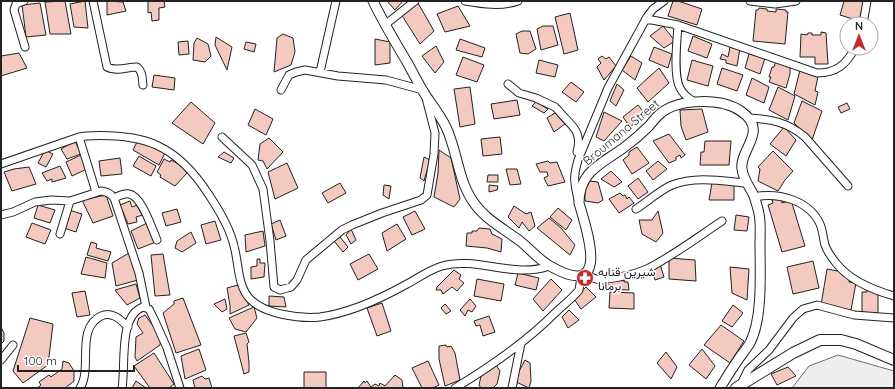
<svg xmlns="http://www.w3.org/2000/svg" width="895" height="389" viewBox="0 0 895 389" font-family="Quicksand,Vazirmatn,sans-serif">
  <style>
    .green { fill: #eee; stroke: #6f6f6f }
    .building { fill: #f3c9c0; stroke: #222 }
    .lines { fill: none; stroke-linecap: round; stroke-linejoin: round }
    .minor-casing { stroke: #222; stroke-width: 9 }
    .tertiary-casing { stroke: #222; stroke-width: 11 }
    .secondary-casing { stroke: #222; stroke-width: 12 }
    .minor { stroke: #fff; stroke-width: 7 }
    .tertiary { stroke: #fff; stroke-width: 9 }
    .secondary { stroke: #fff; stroke-width: 10 }
    .labels { text-anchor: middle; dominant-baseline: central; stroke-width: 3; stroke-linejoin: round; paint-order: stroke }
    .street-label { font-size: 12px; fill: #222; stroke: #fff }
    .poi-label { font-size: 12px; fill: #222; stroke: #fff; text-anchor: start }
  </style>
  <rect width="100%" height="100%" fill="#fff"/>
  <!-- green -->
  <path class="green" d="M838,355L894,371V388H792L809,366Z"/>
  <!-- building -->
  <path class="building" d="M65,1L71,34H50L45,2Z
    M85,1L88,28L74,27L70,4Z
    M107,1L123,2L126,11L107,15Z
    M148,1H164L165,7L159,8V20L152,21L151,12L148,13Z
    M387,1H403L395,10Z
    M673,1H678L702,9L697,25L668,16Z
    M844,1H864L859,21L840,15Z
    M40,3L46,35L26,37L22,5Z
    M418,3L434,31L420,44L401,14Z
    M458,6L470,26L445,32L437,14Z
    M759,8L767,9V11L776,12V9L786,10V12H788L785,44L753,41L756,10H758Z
    M570,13L578,50L564,54L555,17Z
    M543,26H553L558,45L541,50L537,29Z
    M663,26L675,41L664,48L650,36Z
    M522,31H530L536,49L528,54L520,53L516,34Z
    M821,32L826,33L828,64H815V57H800L801,34L807,35L808,33H812V35H821Z
    M283,34L293,38L295,52L291,65L274,72L277,38Z
    M693,36L712,44L707,58L688,51Z
    M216,37L232,47L227,70L215,45Z
    M197,38L208,44L211,56L205,62L193,60L194,43Z
    M375,39L390,42V63L375,65Z
    M460,39L485,48L482,57L456,50Z
    M188,41L189,54L179,55L178,42Z
    M246,42L256,44L254,52L244,49Z
    M436,46L444,62L435,73L422,56Z
    M654,47L672,54L668,68L649,60Z
    M730,47L740,48L737,66L726,63V60L720,59L722,54L728,57Z
    M19,53L27,68L1,76V56Z
    M749,54L765,58L760,74L745,68Z
    M602,56L606,59L609,57L616,66L604,80L597,67L601,63L598,59Z
    M631,56L642,63L635,80L622,70Z
    M463,57L484,65L477,82L456,75Z
    M539,60L558,65L555,77L536,73Z
    M692,60L713,66L708,86L687,80Z
    M776,61L790,65V74L786,88L769,82L771,77H769L772,67H774Z
    M659,68L669,83L648,102L637,88Z
    M722,68L743,75L737,91L717,84Z
    M800,70L818,76L815,91L818,92L815,105L794,94Z
    M154,75L175,78L174,90L152,87Z
    M752,78L769,87L764,103L746,95Z
    M571,82L584,92L576,102L562,92Z
    M617,84L624,90L616,106L610,101Z
    M470,87L475,124L460,127L454,89Z
    M778,87L795,96L788,120L769,110Z
    M517,100L520,115L494,119L491,104Z
    M802,101L822,111L812,140L794,123Z
    M191,102L215,123L203,144L172,123Z
    M536,102L548,109L544,113L532,106Z
    M847,103L850,109L841,113L838,107Z
    M638,105L646,115L630,127L623,117Z
    M255,109L273,119L266,135L248,125Z
    M702,109L708,132L686,140L681,126L680,110Z
    M604,112L622,121L604,141L596,137Z
    M555,113L565,124L554,132L547,118Z
    M784,127L796,140L786,156L770,144Z
    M669,134L685,155L681,158L680,155L676,157V160L669,163L653,141Z
    M500,137L502,154L483,156L481,139Z
    M269,138L283,152L267,169L263,161L258,160L260,144Z
    M138,140L165,153L159,165L133,150Z
    M75,141L81,154L67,159L61,149Z
    M705,141H731L729,165H700L701,152H704Z
    M637,147L649,163L632,174L623,160L629,155V152Z
    M45,150L53,154L46,167L38,163Z
    M439,150L451,158L460,199L454,207L434,197L438,173Z
    M773,151L793,171L785,180L778,191L758,181L760,169L758,167Z
    M224,152L234,158L231,163L218,157Z
    M81,155L87,169L72,176L66,162Z
    M139,156L156,166L151,176L133,166Z
    M424,157L430,160L424,181L420,178Z
    M120,158L122,174L101,176L99,161Z
    M164,159L170,162L171,160L184,167L183,168L187,173L175,186L160,177L161,175L157,172Z
    M548,161L550,163L557,162L565,182L548,186L544,178L548,176L547,172H540L536,164Z
    M658,161L667,169L653,180L646,171Z
    M287,163L298,188L275,199L268,172Z
    M60,166L66,178L52,182V179L47,181L42,173Z
    M29,167L36,184L12,191L4,172L14,169Z
    M506,169H517L521,184L510,185Z
    M611,171L622,182L614,187L601,179Z
    M488,175H498V182H487Z
    M638,178L648,192L638,199L628,186Z
    M589,181L598,182L603,200L598,203L585,201V191Z
    M340,183L346,193L328,203L322,193Z
    M712,183L734,185V200H709Z
    M384,185L391,186L389,199L383,195Z
    M489,185L498,186L497,190L489,192Z
    M620,193L623,196L625,195L627,199L629,197L634,203L619,213L609,199Z
    M106,195L113,216L93,223L82,200Z
    M781,198L782,203L791,200L805,246L782,252L768,205L773,203L772,200Z
    M130,201L132,207L137,205L143,215L136,217L137,222L128,224L120,205Z
    M38,205L55,210L50,223L34,218Z
    M514,206L526,214L531,212L535,226L529,231L522,222L519,228L508,217Z
    M558,208L572,220L566,230L550,217Z
    M177,209L181,222L166,226L162,213Z
    M69,210L82,214L76,232L64,228Z
    M415,211L425,229L412,235L403,217Z
    M658,211L663,233L656,242L642,234L639,220H652Z
    M736,215L749,217L747,231L734,230Z
    M549,218L561,228L575,245L570,255L537,228Z
    M280,220L286,236L276,240L271,224Z
    M215,221L221,240L206,244L201,225Z
    M32,223L51,230L45,244L26,237Z
    M147,223L156,242L138,249L131,231Z
    M397,224L406,239L387,251L382,233Z
    M479,228L490,229L492,234L502,239L501,252L487,248L466,246L467,233H472V231H477Z
    M351,229L356,240L351,244L346,235Z
    M263,231L265,246L246,252L245,235Z
    M191,232L196,243L182,252L175,248L177,241Z
    M340,237L348,247L343,252L334,241Z
    M91,242L97,244L96,248L111,252L108,261L87,255Z
    M129,253L138,280L116,286L112,263Z
    M163,254L170,295L155,296L151,255Z
    M369,254L378,269L358,280L350,264Z
    M86,257L107,263L105,278L81,274Z
    M669,258L695,260L696,281L669,279Z
    M257,259H260V263H265L264,277L251,279V267L257,266Z
    M813,261L819,288L793,294L787,267Z
    M660,264L664,277L655,280L651,268Z
    M730,267L749,269L747,300L732,293Z
    M827,269L843,272L842,275L850,277L849,282L856,283L851,310L821,305Z
    M454,270L461,275L459,279L464,283L457,291L452,287L443,294L441,290H436L437,287Z
    M518,273L539,278L536,290L515,285Z
    M477,279L504,284L501,301L474,296Z
    M551,279L562,290L543,311L533,299Z
    M624,280V282H628L629,290L607,289L608,282Z
    M136,284L140,298L127,305L115,290Z
    M238,285L249,305L230,314V306L227,288Z
    M586,287L596,297L581,309L574,299Z
    M867,288L878,292V313H862V292H867Z
    M85,291L90,315L77,317L72,293Z
    M610,292L634,293V309L609,308Z
    M269,296L284,297L286,307L269,306Z
    M183,298L201,345L176,353L163,313L174,304V301Z
    M225,299L227,309L222,312L214,304Z
    M470,299L476,306L472,312L468,310L465,316L460,310Z
    M382,303L391,331L377,336L367,308Z
    M445,304L451,311L446,314L441,308Z
    M733,305L743,313L732,327L722,321Z
    M254,307L257,318L246,332L235,329L229,318Z
    M569,310L579,320L568,328L562,317Z
    M145,315L161,337L160,345L137,361L135,357L136,337L143,333L137,324L139,318Z
    M489,316L495,332L483,336L480,325L476,326L474,321Z
    M30,318L53,324L48,365L23,383L13,371Z
    M721,325L744,341L730,363L704,345Z
    M1,327L4,333V341L1,344Z
    M246,333L249,342L247,344L249,363V372L244,374L234,336Z
    M446,345L447,347L451,346L455,353L460,380L445,386L439,359V346Z
    M199,349L206,370L185,379L181,356Z
    M702,349L715,366L706,379L689,365Z
    M666,352L677,367L671,379L657,363Z
    M154,353L174,384L169,388H150L134,366Z
    M525,360L530,363L531,381L529,388L514,381Z
    M63,361L69,363L74,371V381L65,388H37L41,385L39,382L49,375L51,377L62,369Z
    M428,361L439,385L433,388H422L412,368Z
    M496,365L500,371L497,384L493,388H481L479,385L481,376Z
    M788,367L796,376L777,385L771,374Z
    M304,372H326V388H304Z
    M395,375L402,380L403,388H358L364,381L365,383L367,381L371,387L375,384L379,386L380,383L385,386Z
    M202,376L205,379L209,378L212,388H195L193,380Z
    M136,381L146,388H132Z"/>
  <g class="lines">
    <!-- minor casing -->
    <g class="minor-casing">
      <path id="minor" d="M24,1L16,4L14,10L25,47
        M93,1L107,67C116,72 128,67 137,67C143,72 142,78 143,85
        M465,1C483,4 501,7 518,1
        M750,1L775,4L796,1
        M645,20H652L678,25L817,73C836,73 846,65 855,48
        M386,24L415,1
        M863,24L867,1
        M678,25C677,41 673,75 680,88C683,94 688,98 693,101
        M320,72L336,1
        M508,84L519,93L536,98L555,107L558,110C571,126 583,130 577,152
        M281,90L289,75L296,72L305,70L338,76L386,80L423,90
        M748,118C771,119 787,122 805,137L848,186
        M79,137L96,192
        M222,137L252,165L263,189L270,241L274,287L280,290L291,287L297,280L306,260L342,230L352,225L382,213L421,200L427,195L434,154L435,133L426,98
        M1,164L79,137L86,136C145,133 177,145 209,195C219,210 230,228 234,246C239,263 237,287 251,300C265,314 300,319 320,317C350,313 380,299 407,284C418,278 429,270 442,266C477,256 514,279 549,266
        M754,197C778,192 809,200 820,224C823,231 823,238 825,245C827,251 832,258 836,263C850,281 873,290 894,296
        M114,198C119,196 124,193 129,194C142,196 152,229 157,240
        M578,200C574,181 573,178 578,160L608,88L647,17L653,9L664,1
        M636,209C647,202 660,190 672,185C695,176 723,181 746,183
        M1,215L13,212L35,202L51,200L70,201L101,191C107,192 110,193 114,198L139,273L146,307
        M60,234L70,201
        M585,275L596,279L600,280C616,278 635,275 649,268C674,255 698,237 722,221
        M1,360L13,345
        M741,384L748,370L769,350L793,318L803,309L817,305L854,315L894,318
        M80,388C93,368 75,329 101,316C112,311 120,319 128,327
        M122,388C126,366 118,316 143,307L149,309L154,319L167,348L180,388
        M455,388C490,367 526,342 555,313C563,305 572,299 579,290L581,277
        M512,388L521,343"/>
    </g>
    <!-- tertiary casing -->
    <g class="tertiary-casing">
      <path id="tertiary" d="M373,1C383,22 395,42 407,62C413,73 419,85 426,96C433,106 440,115 446,127C457,150 458,179 472,200C484,219 503,228 520,241C530,249 539,260 550,266C611,301 588,234 579,203C579,170 604,163 626,146C634,140 642,133 649,126C653,121 657,116 661,113C680,98 723,98 742,112C769,131 739,150 742,169C743,179 750,187 754,196C756,202 758,208 759,214C761,223 760,234 760,244C760,272 763,318 750,343C747,348 743,353 740,357C733,367 726,378 720,388"/>
    </g>
    <!-- secondary casing -->
    <g class="secondary-casing">
      <path id="secondary" d="M736,388L793,353L820,340H841L856,344L894,360"/>
    </g>
    <!-- minor -->
    <use href="#minor" class="minor"/>
    <!-- tertiary -->
    <use href="#tertiary" class="tertiary"/>
    <!-- secondary -->
    <use href="#secondary" class="secondary"/>
  </g>
  <!-- icons -->
  <defs>
    <g id="pharmacy-disc" transform="scale(0.9)"><circle r="9.5" fill="#c62828" stroke="#fff"/><path d="M-2-6h4v4h4v4h-4v4h-4v-4h-4v-4h4Z" fill="#fff"/></g>
  </defs>
  <g fill-rule="evenodd">
    <use href="#pharmacy-disc" x="585" y="278"/>
  </g>
  <g class="labels">
    <!-- street labels -->
    <g class="street-label">
      <text transform="translate(621 132) rotate(-40)">Broumana Street</text>
    </g>
    <!-- poi labels -->
    <g class="poi-label">
      <text x="598" y="271">شيرين قنابه<tspan x="598" dy="14">برمانا</tspan></text>
    </g>
  </g>
  <!-- border -->
  <rect width="895" height="389" fill="none" stroke="#222222" stroke-width="4"/>
  <!-- north arrow -->
  <g transform="translate(859 36)"><circle r="19" fill="#ffffff" stroke="#a7a7a7"/>
  <path d="M0-3L7 15L0 10L-7 15Z" fill="#c62828"/>
  <text y="-6" font-size="11" font-weight="bold" text-anchor="middle" fill="#222222">N</text>
  </g>
  <!-- scale -->
  <path d="M18 365v6h116v-6" fill="none" stroke="#222222" stroke-width="2"/>
  <text x="24" y="365" font-size="12" fill="#222222" stroke="#ffffff" stroke-width="3" paint-order="stroke">100 m</text>
</svg>
